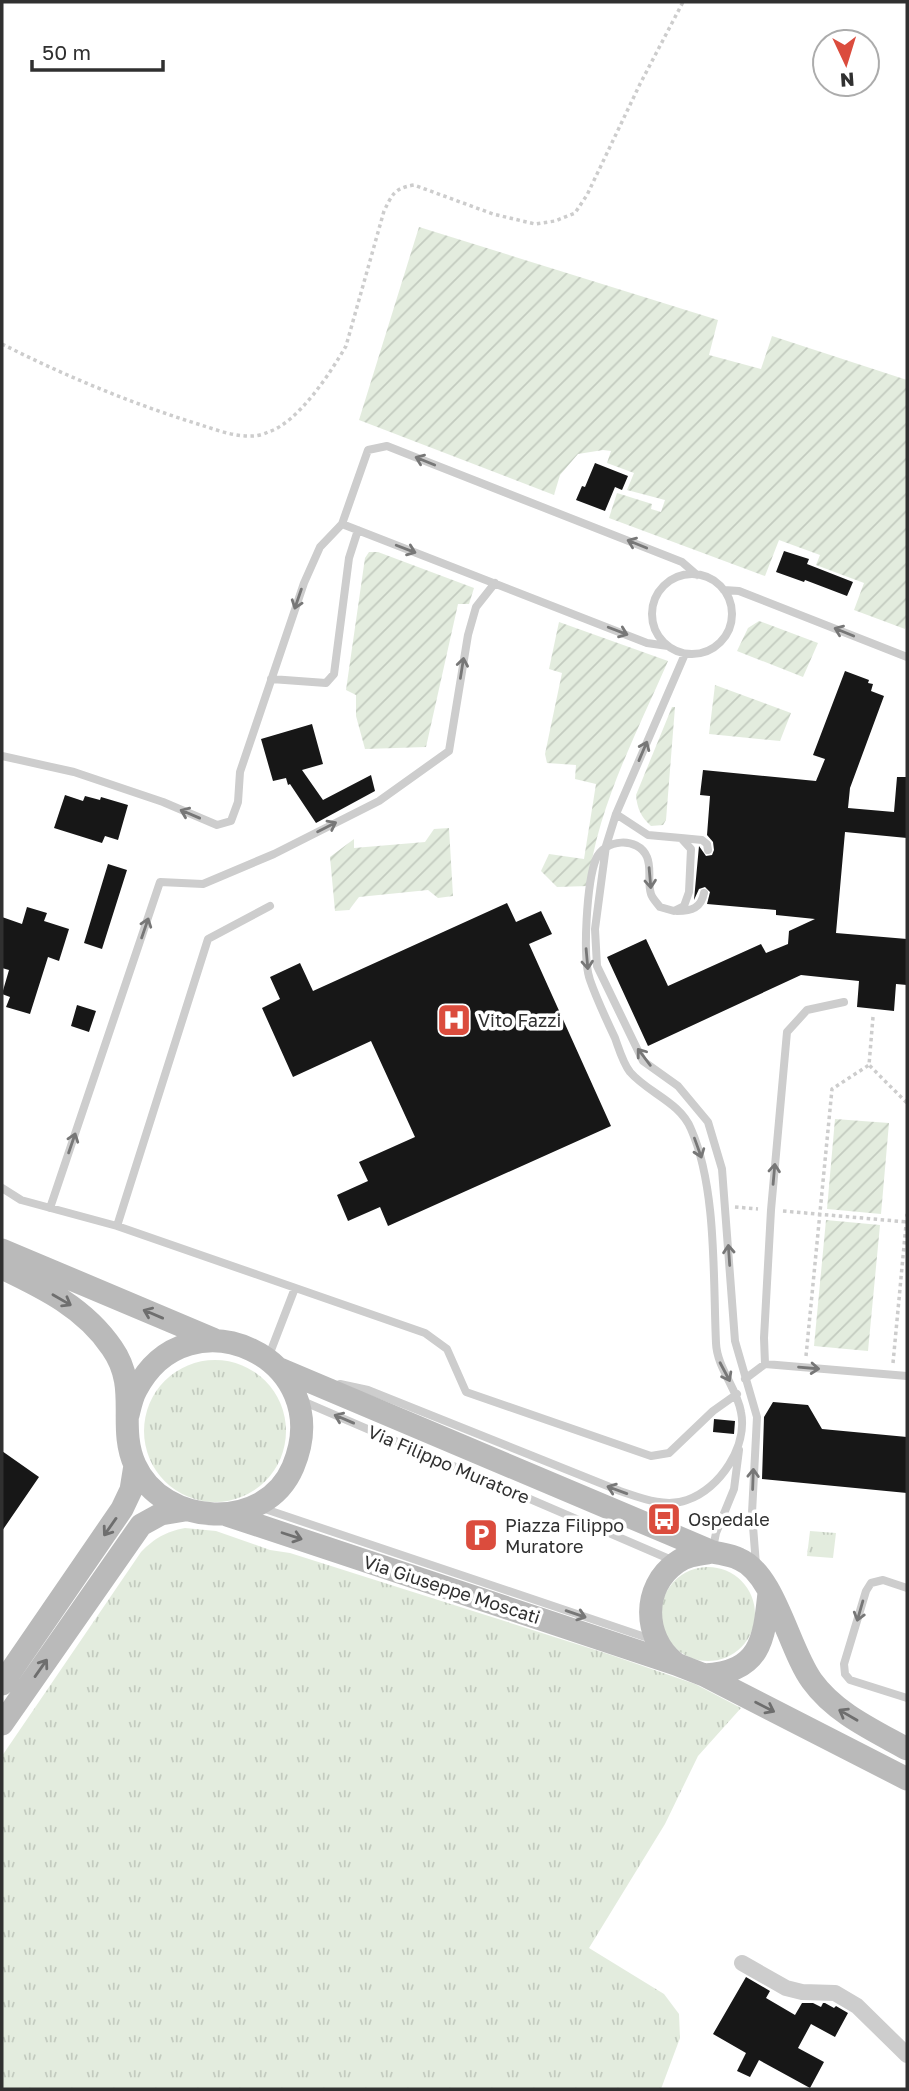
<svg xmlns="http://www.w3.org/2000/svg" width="909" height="2091" viewBox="0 0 909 2091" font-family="'Golos Text',sans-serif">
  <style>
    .grass { fill: url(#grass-tufts) }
    .garden { fill: url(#garden-furrows) }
    .building { fill: #171717 }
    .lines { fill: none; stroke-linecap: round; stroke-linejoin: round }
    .path { stroke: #cdcdcd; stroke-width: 3.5; stroke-dasharray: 3.5 3.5; stroke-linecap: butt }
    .lane { stroke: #cdcdcd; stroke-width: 8 }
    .street { stroke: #cdcdcd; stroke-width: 16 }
    .secondary { stroke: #bababa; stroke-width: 23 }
    .oneway { stroke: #777 }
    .oneway2 { stroke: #6e6e6e }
    .labels { text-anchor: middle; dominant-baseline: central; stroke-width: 7; stroke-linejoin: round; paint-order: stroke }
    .poi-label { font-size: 18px; fill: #303030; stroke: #fff; text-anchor: start }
    .street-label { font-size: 18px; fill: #303030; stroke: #fff }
  </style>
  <defs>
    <pattern id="grass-tufts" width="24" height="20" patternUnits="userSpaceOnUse" patternTransform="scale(1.75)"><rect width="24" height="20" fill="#e3ecde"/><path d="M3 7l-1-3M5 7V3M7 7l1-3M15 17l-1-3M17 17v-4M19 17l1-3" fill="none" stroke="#c3cbbf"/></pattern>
    <pattern id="garden-furrows" width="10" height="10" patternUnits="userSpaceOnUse" patternTransform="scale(1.75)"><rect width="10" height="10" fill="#e3ecde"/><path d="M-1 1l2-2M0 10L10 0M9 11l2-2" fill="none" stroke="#c3cbbf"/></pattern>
  </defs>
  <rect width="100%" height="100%" fill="#fff"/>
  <!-- grass -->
  <path class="grass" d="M144 1431a71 71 0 1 1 142 0a71 71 0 1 1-142 0Z
    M185,1528L216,1531L270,1550L290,1553L608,1654L695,1684L741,1708L698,1756L665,1824L589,1948L664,1994L679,2014L680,2038L661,2089H2V1756L141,1552C155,1538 165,1532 185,1528Z
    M810,1531L836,1533L833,1558L807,1556Z
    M661 1614a47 47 0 1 1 94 0a47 47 0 1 1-94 0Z"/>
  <!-- garden -->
  <path class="garden" d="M419,227L718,320L709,355L761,369L772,336L907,380V620L905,629L854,610L864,583L816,565L820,555L779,540L765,576L609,518L617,493L652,504L651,509L661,512L665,500L627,490L634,473L607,463L611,451L603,450L578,454L560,475L554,495L359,420Z
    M369,552H378L474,588L469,604H458L426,747L365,749L356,716V695L346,690L365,558Z
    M759,621L818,643L803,677L737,651L748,628Z
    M559,622L668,661C637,733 597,806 588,886L557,887L541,871L549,854L584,859L596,784L575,779L576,765L547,763L545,754L562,673L549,669Z
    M715,685L791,713L780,741L709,734Z
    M672,707H675L666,820L663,825L651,826C641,817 637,808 636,795Z
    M449,828L453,896L438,898L428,890L359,897L349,910L335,911L330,857L354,839V848L425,842L434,829Z
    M835,1119L889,1123L881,1214L827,1209Z
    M826,1220L880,1225L868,1351L814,1346Z"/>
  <!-- building -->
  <path class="building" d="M595,463L628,476L622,490L615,487L605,511L576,500L582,486L585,487Z
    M784,551L809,559L807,564L853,582L847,596L805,580L804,582L776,572Z
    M845,671L869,680L868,683L873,684L871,691L884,696L850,788L848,808L894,812L897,777H907V838L845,832L836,933L907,939V985L896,984L894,1011L857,1007L859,981L801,975L648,1046L607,957L646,939L668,986L761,944L766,953L788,944L789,931L815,919L776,915V910L707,904L710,892L705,887L699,889L694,900L699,846L706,856L712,855L714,850L713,842L707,835L710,796L700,795L703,770L816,781L825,759L813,755Z
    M312,724L323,764L302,770L323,800L371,775L375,791L316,823L290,784L288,785L286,778L273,781L261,739Z
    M65,795L83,801L85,796L100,800L101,797L128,805L118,840L105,836L102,843L54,828Z
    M108,864L127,870L102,949L84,943Z
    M507,903L516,922L541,911L552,934L529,944L611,1126L388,1226L380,1207L348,1221L337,1195L368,1181L359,1162L415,1137L371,1041L293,1077L262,1008L280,999L270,977L300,963L313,991Z
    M27,907L47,913L44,921L69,929L59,961L48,957L30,1014L6,1007L10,997L2,994L9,970L2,968V917L22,924Z
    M77,1005L96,1011L89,1032L71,1026Z
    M773,1402L808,1405L822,1429L907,1437V1493L762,1479L764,1417Z
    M714,1419L735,1421L734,1434L713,1432Z
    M2,1451L39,1477L2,1531Z
    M746,1977L770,1991L766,1998L795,2015L802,2003H813L821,2007L823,2003H825L834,2008L836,2006L848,2013L835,2037L811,2024L798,2048L824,2062L810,2088L759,2060L750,2077L737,2071L746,2053L713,2034Z"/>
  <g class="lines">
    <!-- path -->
    <path class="path" d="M2,344C65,376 133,404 201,425C217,430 235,437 253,436C258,436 264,434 268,432C298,423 331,372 346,346L384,211C392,195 394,188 414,185L493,214L535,224L555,221L575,213L587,195L640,84L683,2
      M873,1017L869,1065L907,1103
      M735,1207L758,1209
      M783,1211L907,1222
      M806,1356L832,1089L869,1065
      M893,1363L907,1214"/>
    <!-- lane -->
    <path class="lane" d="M342,524L647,643L668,646
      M652 614a40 40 0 1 1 80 0a40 40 0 1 1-80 0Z
      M724,590L739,591L907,657
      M685,654L616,814L606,846L595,929L597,966L643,1061L678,1086L708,1122L722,1169L735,1341L757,1417L752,1513L756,1565
      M271,679L326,683L334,674L349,558L358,530
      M2,756L74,772L163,802L217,825L231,821L238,802L240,772L304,583L320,547L342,524L368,450L387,446L682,562L697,575
      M681,838L702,840L707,844L708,850
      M270,906L208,939L117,1226L425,1333L447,1349L466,1392L651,1456L669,1453L713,1411L737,1394
      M677,911C692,911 701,908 704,893
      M2,1188L21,1200L117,1226
      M50,1208L160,882L203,884L274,854L379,801L449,751L468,635L476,607L495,583
      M268,1358L295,1288
      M765,1364L764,1338L771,1210L787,1032L807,1010L844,1002
      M745,1379L765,1364L907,1376
      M340,1384L368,1390L620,1491C641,1498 665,1508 687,1500C720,1489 748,1446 741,1412C737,1388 717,1368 716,1343C713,1279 717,1188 691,1129C680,1102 648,1093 630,1072C623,1063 619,1049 615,1038C606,1019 597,1000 590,980C582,958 587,881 596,859C604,839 638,836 647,857C652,869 647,882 651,894C652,898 657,903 660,907L674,911L684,906L689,892L691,849L681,838L648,835L616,814
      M300,1400L674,1561
      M262,1508L651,1639
      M713,1548L716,1533L734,1489L739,1450
      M907,1588L883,1580L871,1583L866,1591L844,1664L845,1674L850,1680L907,1698"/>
    <!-- street -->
    <path class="street" d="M742,1963L786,1988L802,1992L835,1993L857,2006L907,2055"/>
    <!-- secondary -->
    <path class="secondary" d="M2,1250L213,1339
      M2,1268C44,1288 85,1308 112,1348C140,1388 117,1425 135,1465C163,1527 265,1533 293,1467C339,1358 188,1289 136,1390C132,1397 130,1407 128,1415
      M280,1369L713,1552C721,1554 731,1555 739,1559C775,1574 789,1650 812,1681C835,1713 873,1730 907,1749
      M227,1515L676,1664L704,1675L907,1779
      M674,1662C643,1637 642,1587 676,1563C686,1555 700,1554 713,1552
      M704,1675C761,1672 764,1640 769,1593
      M2,1684L122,1509L131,1490L135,1465
      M2,1724L141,1525L161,1514L185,1510"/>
  </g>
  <!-- one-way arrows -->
  <defs><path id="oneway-shaft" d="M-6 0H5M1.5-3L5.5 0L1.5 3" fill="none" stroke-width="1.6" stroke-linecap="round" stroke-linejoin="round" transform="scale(1.75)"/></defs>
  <g class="oneway">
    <use href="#oneway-shaft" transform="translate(425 461) rotate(-158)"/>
    <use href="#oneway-shaft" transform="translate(637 544) rotate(-158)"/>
    <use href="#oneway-shaft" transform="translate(406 549) rotate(21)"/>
    <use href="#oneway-shaft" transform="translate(298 599) rotate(109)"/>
    <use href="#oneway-shaft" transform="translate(618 631) rotate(21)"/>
    <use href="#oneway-shaft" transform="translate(844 632) rotate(-158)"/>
    <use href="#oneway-shaft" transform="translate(462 668) rotate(-81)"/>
    <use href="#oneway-shaft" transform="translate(643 751) rotate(-67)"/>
    <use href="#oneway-shaft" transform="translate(190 814) rotate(-157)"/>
    <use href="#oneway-shaft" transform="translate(327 827) rotate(-27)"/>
    <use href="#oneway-shaft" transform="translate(650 878) rotate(85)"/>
    <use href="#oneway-shaft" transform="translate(145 928) rotate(-71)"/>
    <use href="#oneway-shaft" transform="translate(587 959) rotate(85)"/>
    <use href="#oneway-shaft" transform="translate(644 1057) rotate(-127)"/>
    <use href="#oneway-shaft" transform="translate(72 1143) rotate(-71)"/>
    <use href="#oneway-shaft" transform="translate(698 1148) rotate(70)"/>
    <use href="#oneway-shaft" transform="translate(774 1174) rotate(-85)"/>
    <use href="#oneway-shaft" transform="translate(729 1255) rotate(-94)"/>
    <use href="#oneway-shaft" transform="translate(809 1368) rotate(5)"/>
    <use href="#oneway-shaft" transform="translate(725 1372) rotate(62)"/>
    <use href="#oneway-shaft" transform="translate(344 1419) rotate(-157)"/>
    <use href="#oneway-shaft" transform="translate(753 1479) rotate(-88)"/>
    <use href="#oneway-shaft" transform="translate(617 1490) rotate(-160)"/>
    <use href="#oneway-shaft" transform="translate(860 1611) rotate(106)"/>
    <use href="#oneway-shaft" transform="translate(576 1614) rotate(19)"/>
  </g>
  <g class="oneway2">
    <use href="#oneway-shaft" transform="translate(62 1300) rotate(30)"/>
    <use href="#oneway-shaft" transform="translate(153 1314) rotate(-157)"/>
    <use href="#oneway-shaft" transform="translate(110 1527) rotate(125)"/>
    <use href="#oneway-shaft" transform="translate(292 1536) rotate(18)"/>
    <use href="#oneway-shaft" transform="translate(41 1668) rotate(-55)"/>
    <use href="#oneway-shaft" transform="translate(765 1707) rotate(27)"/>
    <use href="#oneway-shaft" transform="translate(848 1715) rotate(-150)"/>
  </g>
  <!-- icons -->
  <defs>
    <g id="hospital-square" transform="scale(1.75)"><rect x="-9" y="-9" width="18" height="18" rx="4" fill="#db4c3d" stroke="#fff"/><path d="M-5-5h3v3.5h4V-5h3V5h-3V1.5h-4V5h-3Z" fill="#fff"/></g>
    <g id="bus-square" transform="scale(1.75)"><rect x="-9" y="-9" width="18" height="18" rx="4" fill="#db4c3d" stroke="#fff"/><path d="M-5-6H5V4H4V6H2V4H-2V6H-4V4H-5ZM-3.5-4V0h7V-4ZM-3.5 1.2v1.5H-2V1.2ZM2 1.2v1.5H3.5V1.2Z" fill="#fff"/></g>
    <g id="parking-square" transform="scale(1.75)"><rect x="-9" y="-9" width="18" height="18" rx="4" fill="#db4c3d" stroke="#fff"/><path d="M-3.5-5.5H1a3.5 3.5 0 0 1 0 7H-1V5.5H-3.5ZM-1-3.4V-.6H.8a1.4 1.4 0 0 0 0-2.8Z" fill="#fff"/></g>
  </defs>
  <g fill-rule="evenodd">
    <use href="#hospital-square" x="454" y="1020"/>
    <use href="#bus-square" x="664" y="1519"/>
    <use href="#parking-square" x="481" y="1535"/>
  </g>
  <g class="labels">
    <!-- poi labels -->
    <g class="poi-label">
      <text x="478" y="1020">Vito Fazzi</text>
      <text x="688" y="1519">Ospedale</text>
      <text x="505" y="1525">Piazza Filippo<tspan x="505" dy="21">Muratore</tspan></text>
    </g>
    <!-- street labels -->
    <g class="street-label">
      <text transform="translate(449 1464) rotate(23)">Via Filippo Muratore</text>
      <text transform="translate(452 1589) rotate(18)">Via Giuseppe Moscati</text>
    </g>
  </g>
  <!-- border -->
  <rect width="909" height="2091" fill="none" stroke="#303030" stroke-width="7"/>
  <!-- north arrow -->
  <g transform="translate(846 63) rotate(176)"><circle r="33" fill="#ffffff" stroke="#acacac" stroke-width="2"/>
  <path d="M0-5L12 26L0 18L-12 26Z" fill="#db4c3d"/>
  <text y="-10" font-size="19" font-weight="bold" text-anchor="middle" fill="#303030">N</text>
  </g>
  <!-- scale -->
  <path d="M32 60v10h131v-10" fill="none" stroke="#303030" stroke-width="3.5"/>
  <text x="42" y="60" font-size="21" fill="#303030" stroke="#ffffff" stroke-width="5" paint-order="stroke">50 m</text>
</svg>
